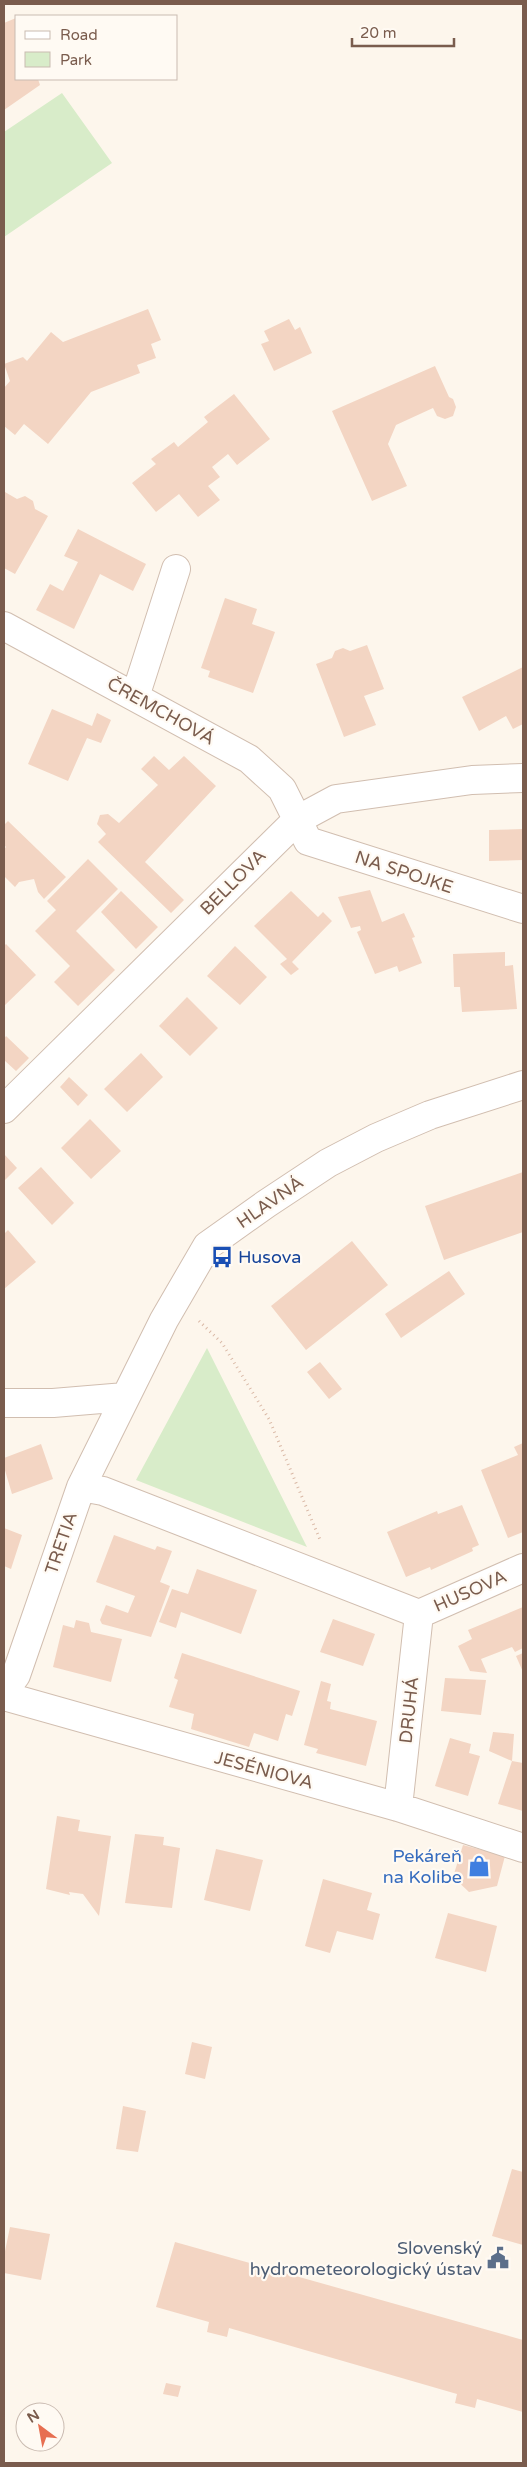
<svg xmlns="http://www.w3.org/2000/svg" width="527" height="2467" viewBox="0 0 527 2467" font-family="'Varela Round',sans-serif">
  <style>
    .green { fill: #d8ecc9 }
    .building { fill: #f3d5c3 }
    .lines { fill: none; stroke-linecap: round; stroke-linejoin: round }
    .minor-casing { stroke: #d1beb0; stroke-width: 30 }
    .path { stroke: #d9b8a5; stroke-width: 3; stroke-dasharray: 1 4; stroke-linecap: butt }
    .minor { stroke: #fff; stroke-width: 28 }
    .labels { text-anchor: middle; dominant-baseline: central; stroke-width: 4.5; stroke-linejoin: round; paint-order: stroke }
    .street-label { font-size: 18px; fill: #7a5c4d; stroke: #fffaf3 }
    .transit-label { font-size: 18px; fill: #164399; stroke: #fffaf3; text-anchor: start }
    .shop-label { font-size: 18px; fill: #366cbe; stroke: #fffaf3; text-anchor: end }
    .service-label { font-size: 18px; fill: #4e5e75; stroke: #fffaf3; text-anchor: end }
  </style>
  <rect width="100%" height="100%" fill="#fdf6ec"/>
  <!-- green -->
  <path class="green" d="M62,93L112,163L4,237V132Z
    M207,1348L307,1547L136,1480Z"/>
  <!-- building -->
  <path class="building" d="M16,18V79H38L40,85L4,110V23Z
    M148,309L161,340L151,344L156,358L137,365L140,373L91,392L48,444L24,424L15,435L4,426V388L10,381L4,364L23,357L27,361L51,332L63,342Z
    M289,319L295,330L300,327L312,353L274,371L261,344L269,341L264,331Z
    M435,366L449,397L453,399L456,407L453,416L445,419L437,416L433,408L396,425L388,444L407,486L372,501L332,411Z
    M234,394L270,439L237,465L228,454L212,467L220,477L208,486L220,500L198,517L179,494L156,512L132,483L156,464L151,459L174,442L178,447L208,422L204,417Z
    M5,492L17,499L25,496L33,501L35,509L48,516L15,574L4,568Z
    M78,529L146,564L133,591L100,574L74,629L36,610L50,584L63,591L78,562L64,556Z
    M225,598L257,609L252,624L275,632L253,693L208,677L210,671L201,668Z
    M367,645L384,689L364,696L376,725L344,737L316,664L332,658L335,651L343,648L350,651Z
    M523,667V724L513,729L506,716L479,731L462,697Z
    M52,709L92,726L97,713L111,720L101,743L87,738L68,781L28,764Z
    M154,756L169,770L184,756L216,786L145,862L184,900L171,913L98,842L106,834L97,824L100,815L108,814L119,823L158,785L141,769Z
    M8,821L66,877L44,899L38,892L34,879L19,882L15,887L4,876V849L6,847L4,845V825Z
    M523,829V860L489,861V830Z
    M88,859L118,889L76,931L115,970L78,1006L54,982L70,966L35,931L56,910L47,901Z
    M370,890L382,922L404,913L415,937L412,938L422,963L399,972L397,966L375,974L357,932L361,930L360,926L351,928L338,897Z
    M121,891L158,927L136,949L101,912Z
    M291,891L318,917L323,912L332,921L292,962L299,969L291,975L280,964L287,959L254,926Z
    M6,944L36,975L4,1006V946Z
    M235,946L267,977L240,1005L207,976Z
    M505,952V966L513,965L517,1009L462,1012L460,987H454L453,954Z
    M187,997L218,1028L190,1056L159,1026Z
    M6,1036L29,1058L16,1071L4,1060V1039Z
    M141,1053L163,1077L127,1112L104,1089Z
    M69,1077L88,1095L78,1106L60,1087Z
    M90,1119L121,1151L91,1179L61,1148Z
    M4,1154L17,1168L4,1181Z
    M41,1167L74,1203L52,1225L18,1188Z
    M523,1172V1232L444,1260L425,1206Z
    M8,1230L36,1262L4,1289V1234Z
    M352,1241L388,1285L306,1350L271,1306Z
    M449,1271L465,1294L401,1338L385,1314Z
    M320,1362L342,1389L329,1399L307,1372Z
    M523,1443V1532L508,1538L481,1470L518,1455L514,1447Z
    M41,1444L53,1479L12,1494L4,1467V1458Z
    M462,1505L479,1545L472,1548L473,1551L431,1570L430,1567L406,1577L387,1532L437,1511L438,1514Z
    M4,1528L22,1535L11,1569L4,1566Z
    M114,1535L155,1550L157,1546L172,1551L160,1582L170,1586L151,1637L102,1624L100,1620L106,1605L128,1613L135,1596L96,1582Z
    M197,1569L257,1590L241,1634L181,1612L176,1628L159,1622L172,1589L188,1594Z
    M523,1607V1648L515,1652L512,1647L481,1659L487,1673L470,1671L458,1646L472,1639L468,1630Z
    M333,1619L375,1634L363,1666L320,1652Z
    M76,1620L89,1623L91,1632L122,1639L111,1682L53,1667L63,1625L74,1628Z
    M182,1653L300,1691L292,1716L286,1714L278,1741L254,1733L249,1747L191,1729L194,1714L169,1707L178,1680L174,1678Z
    M523,1653V1672L516,1656Z
    M445,1678L486,1680L481,1715L441,1711Z
    M321,1681L331,1684L327,1701L331,1702L330,1709L377,1721L366,1766L316,1753L318,1749L304,1745Z
    M493,1732L514,1734L512,1761L489,1751Z
    M450,1738L471,1744L469,1753L480,1756L468,1796L435,1786Z
    M512,1761L523,1763V1811L498,1804Z
    M57,1816L80,1820L78,1831L111,1836L99,1916L83,1894L69,1892L70,1895L46,1889Z
    M135,1834L164,1837L163,1845L180,1848L172,1908L125,1903Z
    M463,1845L505,1856L497,1886L469,1892L453,1877Z
    M216,1849L263,1860L250,1911L204,1900Z
    M323,1879L372,1893L367,1910L380,1914L373,1940L337,1931L330,1953L305,1946Z
    M448,1913L497,1926L486,1972L435,1958Z
    M192,2042L212,2047L205,2079L185,2074Z
    M123,2106L146,2111L138,2152L116,2149Z
    M512,2169L523,2172V2245L492,2236Z
    M10,2227L50,2234L41,2280L4,2273V2256Z
    M175,2242L523,2340V2412L477,2399L475,2408L455,2403L457,2394L229,2328L227,2337L207,2332L209,2322L156,2307Z
    M166,2383L181,2386L178,2397L163,2394Z"/>
  <g class="lines">
    <!-- minor casing -->
    <g class="minor-casing">
      <path id="minor" d="M4,626L249,759L282,789L308,841L523,909
        M135,697L176,569
        M4,1109L297,820L336,799L472,780L523,778
        M4,1403H53L125,1397
        M81,1487L103,1491L419,1614L523,1568
        M4,1691L16,1675L81,1487L164,1320L207,1246L266,1204L328,1163L376,1138L430,1115L523,1085
        M4,1696L398,1807L523,1848
        M398,1807L419,1614"/>
    </g>
    <!-- path -->
    <path class="path" d="M199,1321L222,1343L269,1419L321,1542"/>
    <!-- minor -->
    <use href="#minor" class="minor"/>
  </g>
  <!-- icons -->
  <defs>
    <g id="bus-bare" transform="scale(1.725)"><path d="M-5-6H5V4H4V6H2V4H-2V6H-4V4H-5ZM-3.5-4V0h7V-4ZM-3.5 1.2v1.5H-2V1.2ZM2 1.2v1.5H3.5V1.2Z" fill="#1a4fb4" stroke="#fffaf3" stroke-width="2.5" paint-order="stroke"/></g>
    <g id="shop-bare" transform="scale(1.725)"><path d="M-5-2.5h2.3a2.7 3.5 0 0 1 5.4 0H5L5.5 6h-11ZM-1.5-2.5h3a1.5 2.3 0 0 0-3 0Z" fill="#3f7fe0" stroke="#fffaf3" stroke-width="2.5" paint-order="stroke"/></g>
    <g id="civic-bare" transform="scale(1.725)"><path d="M-.6-6.5H3V-4.5H.6V-3L4-1V1h2V6H-6V1h2V-1L-.6-3ZM-1.2 2.5V6h2.4V2.5Z" fill="#5c6f8a" stroke="#fffaf3" stroke-width="2.5" paint-order="stroke"/></g>
  </defs>
  <g fill-rule="evenodd">
    <use href="#bus-bare" x="222" y="1257"/>
    <use href="#shop-bare" x="479" y="1866"/>
    <use href="#civic-bare" x="498" y="2258"/>
  </g>
  <g class="labels">
    <!-- street labels -->
    <g class="street-label">
      <text transform="translate(161 711) rotate(29)">ČREMCHOVÁ</text>
      <text transform="translate(404 872) rotate(18)">NA SPOJKE</text>
      <text transform="translate(233 882) rotate(-45)">BELLOVA</text>
      <text transform="translate(270 1202) rotate(-35)">HLAVNÁ</text>
      <text transform="translate(61 1543) rotate(-71)">TRETIA</text>
      <text transform="translate(470 1591) rotate(-24)">HUSOVA</text>
      <text transform="translate(409 1710) rotate(-84)">DRUHÁ</text>
      <text transform="translate(264 1770) rotate(15)">JESÉNIOVA</text>
    </g>
    <!-- transit labels -->
    <g class="transit-label">
      <text x="238" y="1257">Husova</text>
    </g>
    <!-- shop labels -->
    <g class="shop-label">
      <text x="462" y="1856">Pekáreň<tspan x="462" dy="21">na Kolibe</tspan></text>
    </g>
    <!-- service labels -->
    <g class="service-label">
      <text x="482" y="2248">Slovenský<tspan x="482" dy="21">hydrometeorologický ústav</tspan></text>
    </g>
  </g>
  <!-- border -->
  <rect width="527" height="2467" fill="none" stroke="#7a5c4d" stroke-width="10"/>
  <!-- legend -->
  <rect x="15" y="15" width="162" height="65" fill="#fffaf3" stroke="#cabbb1"/>
  <rect x="25" y="31" width="25" height="8" fill="#ffffff" stroke="#cabbb1"/>
  <text x="60" y="40" font-size="15" fill="#7a5c4d">Road</text>
  <rect x="25" y="52" width="25" height="15" fill="#d8ecc9" stroke="#cabbb1"/>
  <text x="60" y="65" font-size="15" fill="#7a5c4d">Park</text>
  <!-- north arrow -->
  <g transform="translate(40 2427) rotate(328)"><circle r="24" fill="#fffaf3" stroke="#cabbb1"/>
  <path d="M0-4L9 19L0 12L-9 19Z" fill="#e76f51"/>
  <text y="-8" font-size="14" font-weight="bold" text-anchor="middle" fill="#7a5c4d">N</text>
  </g>
  <!-- scale -->
  <path d="M352 38v8h102v-8" fill="none" stroke="#7a5c4d" stroke-width="2.5"/>
  <text x="360" y="38" font-size="15" fill="#7a5c4d" stroke="#fffaf3" stroke-width="4" paint-order="stroke">20 m</text>
</svg>
